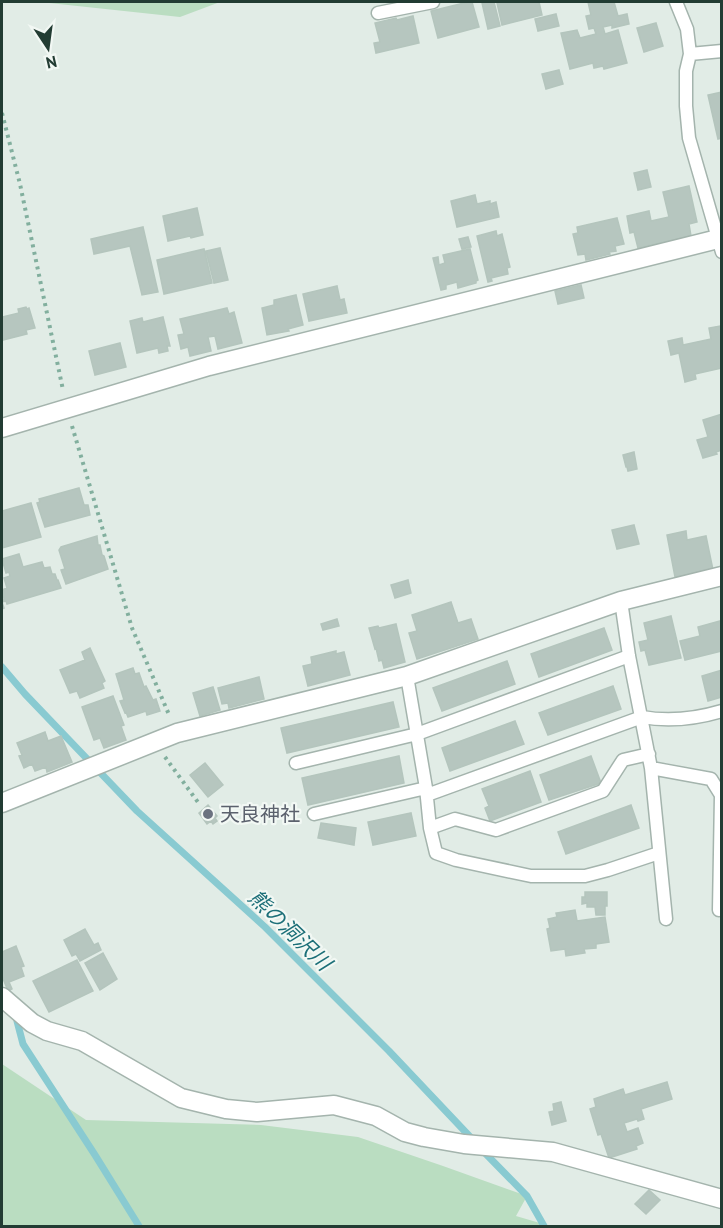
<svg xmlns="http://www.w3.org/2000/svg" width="723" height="1228" viewBox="0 0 723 1228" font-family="'PT Sans','Noto Sans JP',sans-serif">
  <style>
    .green { fill: #baddc1 }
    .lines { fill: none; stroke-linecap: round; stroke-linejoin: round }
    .stream { stroke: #89cad1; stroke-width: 7 }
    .building { fill: #b6c6bf; stroke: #b4c5bd; stroke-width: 1.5 }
    .lane-casing { stroke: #a4b4ad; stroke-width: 15 }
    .street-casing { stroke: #a4b4ad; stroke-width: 21 }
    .path { stroke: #82af9e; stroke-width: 4; stroke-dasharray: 3 4.5; stroke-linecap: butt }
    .lane { stroke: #fff; stroke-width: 12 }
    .street { stroke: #fff; stroke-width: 18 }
    .worship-dot { fill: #6b7280; stroke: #f2f8f4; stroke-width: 2 }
    .labels { text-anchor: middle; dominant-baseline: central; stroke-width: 4.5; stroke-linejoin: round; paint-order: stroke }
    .worship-label { font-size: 20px; fill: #5b616d; stroke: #f2f8f4; text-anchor: start }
    .water-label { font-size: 21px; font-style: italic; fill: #1c6f78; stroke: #f2f8f4 }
  </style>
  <rect width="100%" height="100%" fill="#e1ece6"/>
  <!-- green -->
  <path class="green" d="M40,2H220L180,17Z
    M2,1064L86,1120L261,1125L358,1137L443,1166L527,1196L516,1216L550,1226H2Z"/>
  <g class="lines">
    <!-- stream -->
    <path class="stream" d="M2,667L25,694L137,811L265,927L389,1051L475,1142
      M17,1021L23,1044L95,1155L139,1226
      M482,1150L527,1196L544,1226"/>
  </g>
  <!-- building -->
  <path class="building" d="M468,2H472L479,27L438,38L431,11Z
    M489,2H494L500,26L488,29L482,3Z
    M499,2H539L542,15L502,25L497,3Z
    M588,2H614L618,16L627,14L629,24L612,28V25L603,27L605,34L618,30L627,63L604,69L603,66L594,68L593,63L570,69L561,33L577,30L580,38L596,34L594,28L589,29L586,16L591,15Z
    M556,14L559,26L538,31L535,19Z
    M413,16L419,43L376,53L374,43L380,42L375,23L396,18L397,20Z
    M656,23L663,46L644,52L637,28Z
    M559,70L563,84L546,89L542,74Z
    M722,92V138L718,139L708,95Z
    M647,170L651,187L638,190L634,173Z
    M689,186L697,222L689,224L691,236L638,248L634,232L630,233L627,216L649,211L651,221L669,217L663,192Z
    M475,195L477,204L490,201V204L496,202L499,217L457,227L451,201Z
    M197,208L203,235L191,238L190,236L168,241L163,216Z
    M617,218L624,244L615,246L616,251L609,252L610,254L586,260L585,254L578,255L573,234L578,233L577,227Z
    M143,227L158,292L142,295L130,246L94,254L91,239Z
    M496,231L497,236L502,234L510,267L507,268L508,274L491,278L492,281L488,282L477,236Z
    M468,237L471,247L462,249L459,239Z
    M220,248L228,280L214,283L206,251Z
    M204,249L212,283L164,294L157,260Z
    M470,249L478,280L476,281V283L458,288L457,282L446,285V289L441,290L433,258L438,257L439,265L445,263L443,255Z
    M581,285L584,298L558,304L555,291Z
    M337,286L340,300L344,299L347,313L309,321L303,294Z
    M296,295L303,325L288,329L289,331L267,335L262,308L274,305V300Z
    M26,307L27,309L29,308L35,328L26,330L27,334L3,340L2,333V317L19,313L18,309Z
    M227,308L229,314L234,312L242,343L218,349L215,336L208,337L211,351L190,356L188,347L181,349L178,335L184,334L180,319Z
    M163,317L170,346H167L168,351L159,353L158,348L137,353L130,321L142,318L143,322Z
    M720,326L722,332V368L695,374L696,379L685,382L679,353L671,355L668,341L682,338L683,345L711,339L709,328Z
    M120,343L126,367L95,375L89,351Z
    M722,414V450L716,452L717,454L703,458L697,440L708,437L703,420Z
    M634,452L637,469L628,471L627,467H626L623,455Z
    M79,488L84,505H88L90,515L45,527L37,503L40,502L39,499Z
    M31,503L41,537L2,548V511Z
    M634,525L639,544L617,549L612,530Z
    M686,531L687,540L706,536L713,570L675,577L667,535Z
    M97,536L98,545H100L102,555L104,556L108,569L66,584L61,570L65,569L59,550L61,547Z
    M19,554L23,567L42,562L44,568L50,567L52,574H55L57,580H58L61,588L7,604L6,601L2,602L4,608L2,609V600L4,599L2,590L7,588L4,578L10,576L9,572L6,573L2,559Z
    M408,580L411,593L395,598L391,585Z
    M451,602L458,623L471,619L478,639L417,659L409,633L417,631L412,615Z
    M671,616L681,658L649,665L645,650L641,651L639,642L648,640L644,623Z
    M337,619L339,626L323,630L321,624Z
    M720,621L722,628V651L685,660L680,641L700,636L698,627Z
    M396,624L405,662L384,668L382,660L379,661L376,648L375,649L369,628L378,626L379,628Z
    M604,628L612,650L539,677L531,654Z
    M90,648L105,681L102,683L104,688L80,698L77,691L70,693L60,670L85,660L82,652Z
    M336,651V654L344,652L350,675L308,686L303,666L312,664L311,657Z
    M507,661L515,684L442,711L433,688Z
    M133,668L135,674L139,673L144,687L146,686L153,700L156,699L160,711L147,715L146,711L128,717L126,712L125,713L120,701L124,700L116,674Z
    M722,670V697L708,701L702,676Z
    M259,677L264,699L229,708L228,703L222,704L218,688Z
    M613,686L621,709L548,735L539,713Z
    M213,687L220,710L200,716L193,693Z
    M113,696L124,725L121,726L126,740L104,748L100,738L94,740L82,707Z
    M393,702L399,727L287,753L281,728Z
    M515,721L524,744L450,771L442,748Z
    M45,732L48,741L61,736L72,762L47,772L46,767L35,771L32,764L24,768L19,756L22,755L17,743Z
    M399,756L404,783L308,805L302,778Z
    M591,756L601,783L549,800L540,775Z
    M205,763L223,785L208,797L190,775Z
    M530,771L541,802L490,821L485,808L489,806L482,789Z
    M208,805L217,816L215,818L217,821L213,824L211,821L207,824L199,813Z
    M631,805L639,828L566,854L558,832Z
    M411,813L416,836L373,845L368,822Z
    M321,823L356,828L354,845L318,838Z
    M585,892H607V906H605V915H596L595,907H587V903L582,904V897H585Z
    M575,910L577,921L605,917L609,942L596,944V948L584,949L585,953L566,956L565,949L551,951L547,929L550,928L548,919L557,917L556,913Z
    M85,929L94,945L98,943L101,950L80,961L76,954L72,956L64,940Z
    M16,946L24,966L21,967L24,976L9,982L12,989L8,991L2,976V952Z
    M103,953L117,979L100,990L85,963Z
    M77,960L93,991L49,1012L33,981Z
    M667,1082L672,1099L641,1109L644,1119L638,1121L637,1119L624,1123L627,1132L638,1128L643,1143L636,1146L637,1149L609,1158L601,1134L598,1135L590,1109L596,1107L594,1099L623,1089L625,1095Z
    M561,1102L566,1121L552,1125L549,1112L554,1111L553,1104Z
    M649,1190L660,1200L646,1214L635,1204Z"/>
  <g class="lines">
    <!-- lane casing -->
    <g class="lane-casing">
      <path id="lane" d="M676,2L687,29L690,54L686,71V106L689,138L722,252
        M378,13L433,2
        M690,54L722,51
        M621,601L629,656L651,768L666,919
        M407,676L426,788L430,828L436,853L456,860L531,876H585L608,870L659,853
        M296,763L417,734L629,656
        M651,768L711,779L721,795L719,910
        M427,795L642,717C669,722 695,719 722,711
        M314,814L426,788
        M430,828L455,819L496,830L603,791L623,760L649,754"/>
    </g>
    <!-- street casing -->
    <g class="street-casing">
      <path id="street" d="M2,428L209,366L722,238
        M2,803L177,733L407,676L621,601L722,576
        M2,997L32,1023L47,1031L82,1041L181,1098L226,1109L257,1112L334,1105L376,1116L405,1132L424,1137L464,1144L553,1152L722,1199"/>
    </g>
    <!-- path -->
    <path class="path" d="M2,113L20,184L63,390
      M72,426L132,628L170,717
      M165,757L200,805"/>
    <!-- lane -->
    <use href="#lane" class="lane"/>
    <!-- street -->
    <use href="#street" class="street"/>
  </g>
  <!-- markers -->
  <circle class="worship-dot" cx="208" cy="814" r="6"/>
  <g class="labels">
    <!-- worship labels -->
    <g class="worship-label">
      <text x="220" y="814">天良神社</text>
    </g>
    <!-- water labels -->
    <g class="water-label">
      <text transform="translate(290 930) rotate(44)">熊の洞沢川</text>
    </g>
  </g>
  <!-- border -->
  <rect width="723" height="1228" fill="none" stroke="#223c33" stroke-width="6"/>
  <!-- north arrow -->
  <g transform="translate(48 48) rotate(167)" stroke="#f2f8f4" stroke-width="4.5" paint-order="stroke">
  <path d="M0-4.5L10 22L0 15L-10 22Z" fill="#223c33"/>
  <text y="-9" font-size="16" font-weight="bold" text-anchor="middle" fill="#223c33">N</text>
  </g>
</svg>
